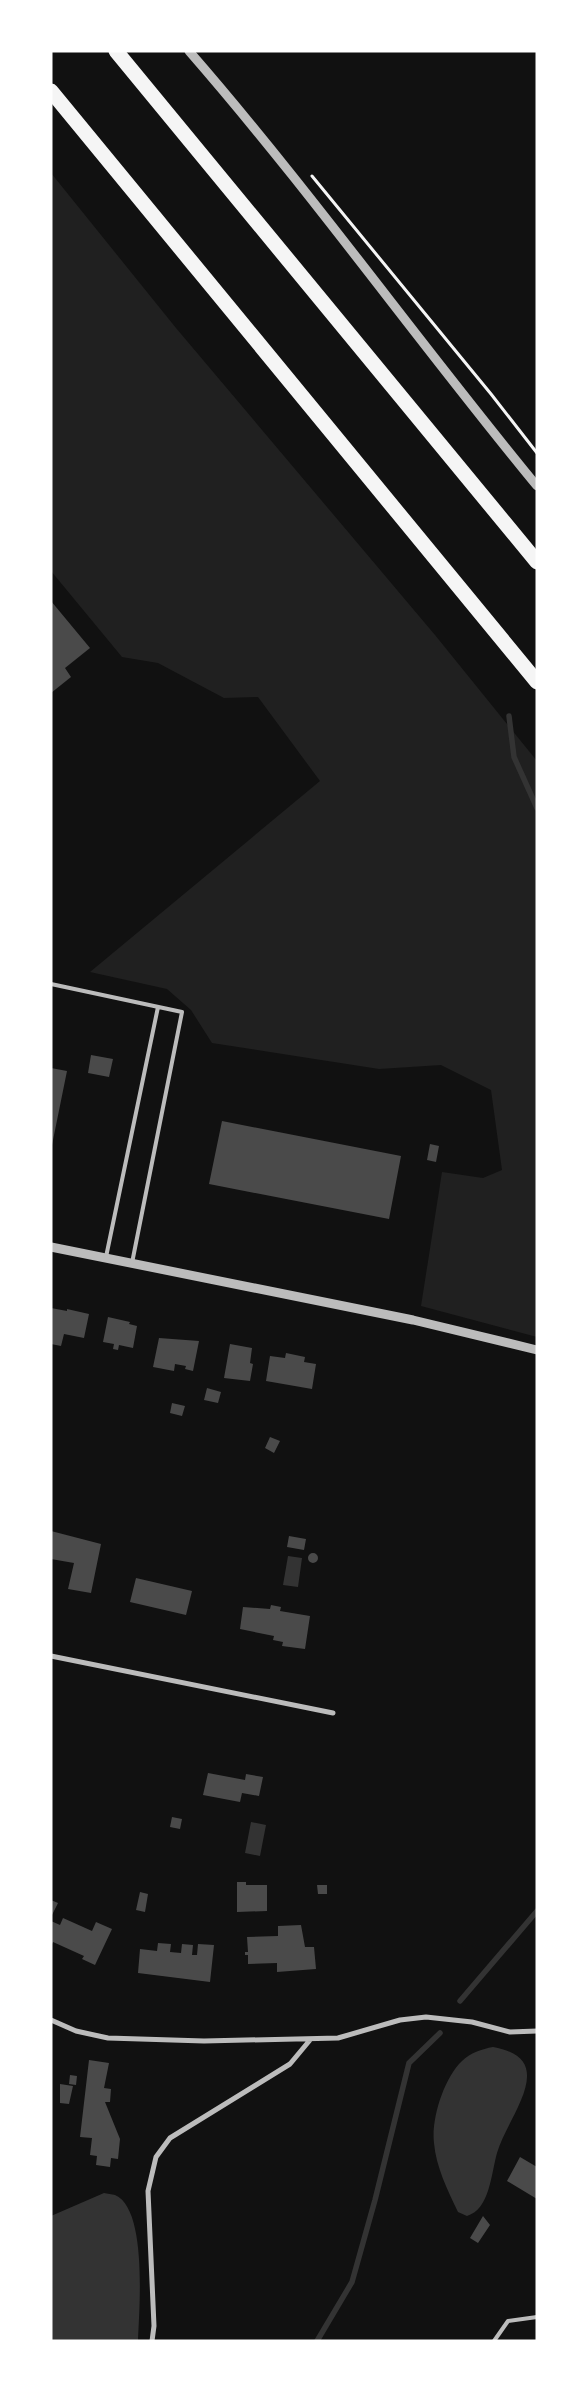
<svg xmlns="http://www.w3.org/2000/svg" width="588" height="2392" viewBox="0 0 588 2392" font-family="Manrope,sans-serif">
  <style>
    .green { fill: #202020 }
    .water { fill: #333 }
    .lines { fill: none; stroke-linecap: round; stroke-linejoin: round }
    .stream { stroke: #333; stroke-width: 5.5 }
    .building { fill: #4a4a4a }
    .path { stroke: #f5f5f5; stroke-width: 3 }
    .service { stroke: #bcbcbc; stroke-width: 4 }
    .minor { stroke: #bcbcbc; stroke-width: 5 }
    .tertiary { stroke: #bcbcbc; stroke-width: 9 }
    .motorway { stroke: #f5f5f5; stroke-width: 15 }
  </style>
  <rect width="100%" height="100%" fill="#111"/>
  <!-- green -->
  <path class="green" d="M51,173L176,328L435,635L537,761V1337L421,1306L442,1172L483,1178L502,1170L491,1090L441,1065L379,1069L212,1043L191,1010L167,989L90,972L320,781L258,697L224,698L158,663L122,657L51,571Z"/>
  <!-- water -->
  <path class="water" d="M288,1556L302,1558L298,1587L283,1585Z
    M251,1822L266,1825L260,1856L245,1853Z
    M493,2047C561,2059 508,2115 497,2153C491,2174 490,2209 467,2216L458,2212C448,2191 436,2167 434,2143C431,2119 444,2078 462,2061C470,2053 482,2049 493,2047Z
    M104,2193C107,2194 112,2194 115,2195C148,2209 139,2311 138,2341H51V2216Z"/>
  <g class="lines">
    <!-- stream -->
    <path class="stream" d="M509,716L514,757L537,808
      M460,2001L537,1911
      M317,2341L352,2282L375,2200L409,2063L440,2033"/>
  </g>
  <!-- building -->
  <path class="building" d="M51,601L90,648L65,668L71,677L51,693Z
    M91,1055L113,1059L109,1077L88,1073Z
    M51,1068L67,1071L52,1145H51Z
    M222,1121L401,1156L389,1219L209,1184Z
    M430,1144L439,1146L436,1162L427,1160Z
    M51,1308L67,1311V1309L89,1314L84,1338L64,1334L61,1346L51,1344Z
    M108,1317L130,1322L129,1324L137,1326L133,1348L119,1345L118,1350L113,1349L114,1344L103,1342Z
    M159,1338L199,1341L193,1371L185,1369L186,1366L175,1364L174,1371L153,1367Z
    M230,1344L252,1348L250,1363L253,1364L250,1381L224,1378Z
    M286,1353L305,1357L304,1362L316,1364L312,1389L266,1381L270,1356L285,1358Z
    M207,1388L221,1392L218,1403L204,1400Z
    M172,1403L185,1406L182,1416L170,1413Z
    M270,1437L280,1441L274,1453L265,1448Z
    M51,1531L101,1544L91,1593L68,1589L74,1563L51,1559Z
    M289,1536L306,1539L304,1550L287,1547Z
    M308 1558a5 5 0 1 1 10 0a5 5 0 1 1-10 0Z
    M136,1578L192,1591L186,1615L130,1602Z
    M271,1605L281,1607L280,1611L310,1616L305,1649L282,1646L283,1642L273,1640L274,1636L240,1629L243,1607L270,1609Z
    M208,1773L245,1780L246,1774L263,1777L259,1796L242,1793L240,1802L203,1795Z
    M172,1817L182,1819L180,1829L170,1827Z
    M237,1882H246V1885H267V1911L237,1912Z
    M317,1885H327V1894H318Z
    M140,1892L148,1894L145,1912L136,1910Z
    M51,1900L58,1903L51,1917Z
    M63,1918L92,1931L96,1922L112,1929L95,1965L82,1959L84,1956L53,1942L51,1946V1921L60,1925Z
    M301,1925L305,1947H314L316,1969L277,1972V1963L248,1964V1955H245V1952H248L247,1937L278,1936V1926Z
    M158,1943L171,1944L170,1952L181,1953L182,1944L193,1945L192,1955H197L198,1944L214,1945L210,1982L138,1973L140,1949L157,1951Z
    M89,2060L109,2063L104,2088L111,2089L110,2102H105L120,2139L118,2159L111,2158L110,2167L96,2165L97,2156L90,2155L92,2138L80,2137Z
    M70,2075L77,2076L76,2085L69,2084Z
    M60,2084L73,2086L69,2104L60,2103Z
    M520,2157L537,2167V2199L507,2181Z
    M483,2216L490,2225L478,2243L470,2238Z"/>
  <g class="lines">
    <!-- path -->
    <path class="path" d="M312,176L491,394L537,453"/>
    <!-- service -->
    <path class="service" d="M51,984L182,1012L132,1263
      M106,1257L158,1007
      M494,2341L508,2321L537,2317"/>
    <!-- minor -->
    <path class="minor" d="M51,1656L333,1713
      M51,2020L76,2031L108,2038L204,2041L338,2038L400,2020L426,2017L472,2022L510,2032L537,2031
      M152,2341L154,2326L148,2191L156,2157L170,2138L290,2064L310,2040"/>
    <!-- tertiary -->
    <path class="tertiary" d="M189,51C311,191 419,343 537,486
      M51,1247L413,1320L537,1350"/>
    <!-- motorway -->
    <path class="motorway" d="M116,51L537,562
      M51,91L537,682"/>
  </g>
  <!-- border -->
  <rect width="588" height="2392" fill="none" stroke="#ffffff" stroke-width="105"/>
</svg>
